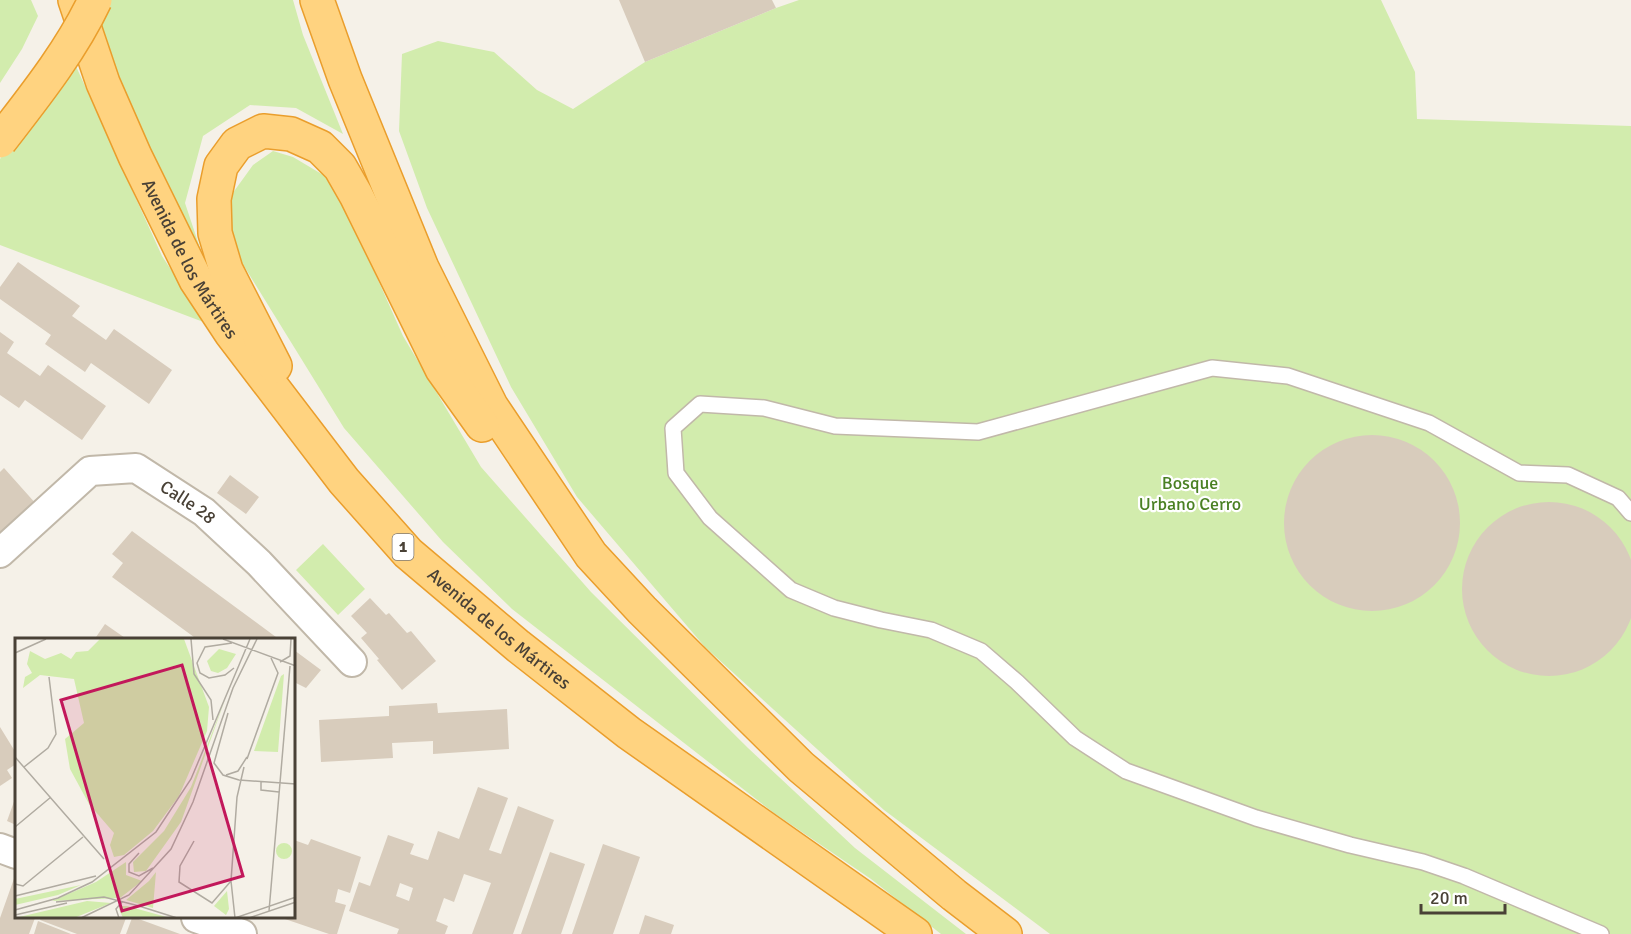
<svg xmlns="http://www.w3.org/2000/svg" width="1631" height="934" viewBox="0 0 1631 934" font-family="Signika,sans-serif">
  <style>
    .green { fill: #d2ecad }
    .building { fill: #d8ccbc; fill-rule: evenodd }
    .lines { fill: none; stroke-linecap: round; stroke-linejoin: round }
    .service-casing { stroke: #c1b8a9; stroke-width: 18 }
    .minor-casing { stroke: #c1b8a9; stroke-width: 32 }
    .trunk-casing { stroke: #ea9e2c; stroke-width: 36 }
    .service { stroke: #fff; stroke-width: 15 }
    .minor { stroke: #fff; stroke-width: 28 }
    .trunk { stroke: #ffd380; stroke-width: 33 }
    .trunk-bridge-casing { stroke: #ea9e2c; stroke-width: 36; stroke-linecap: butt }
    .trunk-bridge { stroke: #ffd380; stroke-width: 33 }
    .labels { text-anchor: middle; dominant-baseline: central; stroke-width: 4.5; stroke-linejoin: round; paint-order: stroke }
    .shield { fill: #fff; stroke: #807a72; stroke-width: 1.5 }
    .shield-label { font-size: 16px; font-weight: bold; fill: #494136 }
    .street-label { font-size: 18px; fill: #494136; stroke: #fff }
    .park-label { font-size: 18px; fill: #4a8023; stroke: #fff }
    .inset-road { fill: none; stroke: #b0aba1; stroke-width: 1.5 }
    .view { fill: #c2185b; fill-opacity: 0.15; stroke: #c2185b; stroke-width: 3 }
    .inset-edge { fill: none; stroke: #494136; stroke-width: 3 }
  </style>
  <rect width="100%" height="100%" fill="#f5f1e8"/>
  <!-- green -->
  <path class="green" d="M0,0H31L38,16L22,49L0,83Z
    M103,0H293L303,35L343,134L296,108L250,105L203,136L185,203L200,248L175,209L126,102L96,15Z
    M799,0H1381L1415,72L1417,119L1631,126V934H1050L884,810L705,647L577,497L511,387L427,208L399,131L402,54L438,41L494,52L537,90L573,109L645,62L776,8Z
    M70,53L162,256L206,323L0,245V159Z
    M273,151L293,157L330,179L354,226L403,336L481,467L591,592L748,748L855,848L966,934H941L871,879L774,813L512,609L443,542L344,428L236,253L227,201L253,165Z
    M323,544L365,589L338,615L296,570Z"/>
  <!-- building -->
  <path class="building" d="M619,0H772L776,8L645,62Z
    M18,262L80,306L72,316L106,340L114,329L172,370L149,404L91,363L85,372L45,344L51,335L0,299V287Z
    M0,332L14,342L7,353L40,376L48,365L106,406L82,440L25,400L19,408L0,395Z
    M1284 523a88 88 0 1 1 176 0a88 88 0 1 1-176 0Z
    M4,468L37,505L0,538V472Z
    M230,475L259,497L246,514L217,493Z
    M1462 589a87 87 0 1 1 174 0a87 87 0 1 1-174 0Z
    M132,531L280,640H198L112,577L123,563L112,554Z
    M370,598L386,615L389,613L407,633L411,631L436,661L402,690L377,660L379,659L361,638L367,633L351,616Z
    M105,624L128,640H94Z
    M294,650L321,670L306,688L294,682Z
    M437,703L438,713L507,709L509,749L433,754V741L392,743L393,758L321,762L319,720L389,716V706Z
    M0,727L16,753V764L7,770L12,778L0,786Z
    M478,787L508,798L489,850L501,854L518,806L554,820L513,934H472L491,883L464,874L454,902L444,898L436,921L448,926L445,934H397L399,929L349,911L359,882L370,886L388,835L414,844L410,854L428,860L438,831L459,839ZM400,883L413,888L409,901L396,896Z
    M16,796V825L7,821Z
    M311,839L361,857L350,893L338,889L335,902L346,905L337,934H329L282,918H294V840L308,845Z
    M603,844L640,857L613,934H572Z
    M550,852L585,864L561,934H521Z
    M16,873V918H35L29,934H0V918Z
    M645,915L674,925L671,934H639Z
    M41,918H126L120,934H77L40,920Z
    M132,918H136L180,934H126Z
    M38,921L71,934H34Z"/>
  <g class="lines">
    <!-- service casing -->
    <g class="service-casing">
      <path id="service" d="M1601,934L1464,876L1423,862L1350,845L1256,818L1126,771L1075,738L1017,682L981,651L931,630L881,620L834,608L791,590L710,518L676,473L673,428L700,404L764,408L835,426L978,432L1212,368L1288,376L1429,423L1519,473L1568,475L1618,498L1631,513"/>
    </g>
    <!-- minor casing -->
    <g class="minor-casing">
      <g id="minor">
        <path id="s1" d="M0,553L90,471L136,468L204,512L259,563L352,662"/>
        <path d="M0,848L16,854"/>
        <path d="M196,918L242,934"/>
      </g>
    </g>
    <!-- trunk casing -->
    <g class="trunk-casing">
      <g id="trunk">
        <path id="s2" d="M75,0L103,83L135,156L196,280L231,333L344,481L408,553L518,646L629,733L915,934"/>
        <path d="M317,0L345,79L422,268L491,406L591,555L642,610L801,767L954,895L1005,934"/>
        <path d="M275,366L226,270L215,233L214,199L221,166L237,144L263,131L291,134L320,147L340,167L356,195L442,369L482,425"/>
      </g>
    </g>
    <!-- service -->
    <use href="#service" class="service"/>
    <!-- minor -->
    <use href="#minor" class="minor"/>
    <!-- trunk -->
    <use href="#trunk" class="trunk"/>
    <!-- trunk-bridge casing -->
    <g class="trunk-bridge-casing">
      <path id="trunk-bridge" d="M0,141C34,97 71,51 95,0"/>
    </g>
    <!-- trunk-bridge -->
    <use href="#trunk-bridge" class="trunk-bridge"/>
  </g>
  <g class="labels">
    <!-- shield labels -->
    <rect class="shield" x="392.5" y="534" width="21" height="26" rx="4.5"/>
    <g class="shield-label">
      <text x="403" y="547">1</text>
    </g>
    <!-- street labels -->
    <g class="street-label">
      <text stroke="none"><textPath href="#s2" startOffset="284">Avenida de los Mártires</textPath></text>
      <text stroke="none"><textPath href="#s1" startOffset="230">Calle 28</textPath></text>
      <text stroke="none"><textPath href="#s2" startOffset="770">Avenida de los Mártires</textPath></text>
    </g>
    <!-- park labels -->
    <g class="park-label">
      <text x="1190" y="483">Bosque<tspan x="1190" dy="21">Urbano Cerro</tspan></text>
    </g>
  </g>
  <!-- overview -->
  <g transform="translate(15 638)">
    <rect width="280" height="280" fill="#f5f1e8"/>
    <path d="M85,1H169L194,69L192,93L164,158L138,193L109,217L99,219L95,207L99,195L74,166L55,131L50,101L69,85L59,41L25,37L8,50L10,39L17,35L12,26L15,13L30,21L46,15L56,21L61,14L73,13ZM204,11L221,16L212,30L203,35L196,33L192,23ZM269,36L263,114L239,113L266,38ZM211,59L166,184L131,233L119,234L118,224L149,193L176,149ZM261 213a8 8 0 1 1 16 0a8 8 0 1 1-16 0ZM111,224V237L127,243L105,260L37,263L81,244ZM141,234L138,270L111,262L134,243ZM66,247L43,257L0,267V261ZM212,253L214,271L211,277L199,268ZM72,263L96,265L59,280H0ZM107,268H112L155,280H108L104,271Z" fill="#d2ecad"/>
    <path class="inset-road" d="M176,1L179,36L196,62L198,82M208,1L281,28M217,5L190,9L182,25L185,35L194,40L210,37L219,30M0,15L31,1M265,24L275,18L276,1M213,75L199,125L208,137L224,142M0,119L89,221M232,121L263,35L256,20M9,129L33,110L41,96L34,39M211,137L223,133L232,119M224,142L281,146M246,143V152L264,154M0,189L36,159M179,203L165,228L164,244L197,265L216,243M124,215L114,226V234L124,238L138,230M0,246L8,248L68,199M0,258L81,238M41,264L89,259L128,269M124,268L162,280M0,272L43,260L77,244L141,194L176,141L235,1M254,273L275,28M0,277L52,265M66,280L114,257L156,211L178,164L218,50L242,1M104,280L101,271L107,264M220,280L216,243L222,159L229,129M220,280L281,259M234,280L281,264"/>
    <path class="view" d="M167,27L228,238L107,273L46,62Z"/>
    <rect width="280" height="280" class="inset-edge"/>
  </g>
  <!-- scale -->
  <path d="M1421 904v9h84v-9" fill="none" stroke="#494136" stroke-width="3"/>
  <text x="1430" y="904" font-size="18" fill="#494136" stroke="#ffffff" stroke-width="4.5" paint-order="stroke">20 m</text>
</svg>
